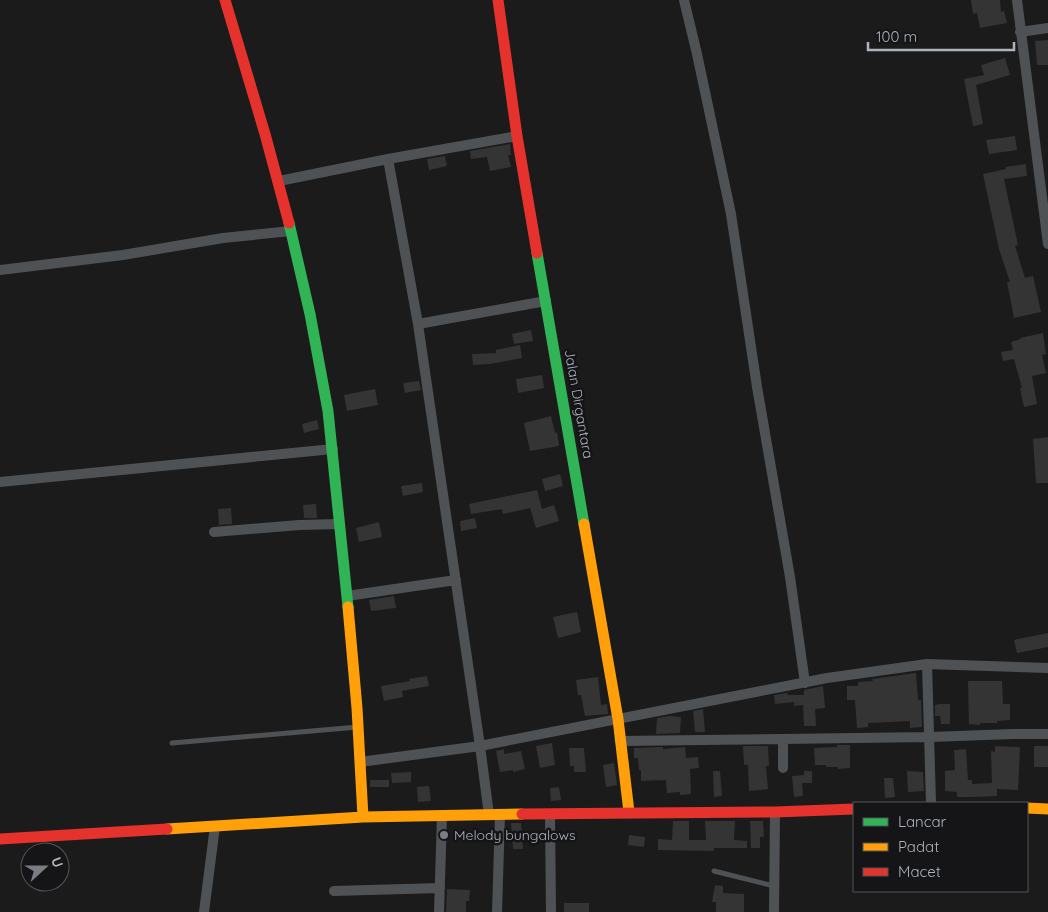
<svg xmlns="http://www.w3.org/2000/svg" width="1048" height="912" viewBox="0 0 1048 912" font-family="Quicksand,sans-serif">
  <style>
    .building { fill: #343435 }
    .lines { fill: none; stroke-linecap: round; stroke-linejoin: round }
    .lane { stroke: #4f5254; stroke-width: 5 }
    .street { stroke: #4f5254; stroke-width: 10 }
    .fast { stroke: #30b455; stroke-width: 11 }
    .slow { stroke: #ff9f0a; stroke-width: 11 }
    .jam { stroke: #e5322d; stroke-width: 11 }
    .poi-dot { fill: #7a7e84; stroke: #151517; stroke-width: 2 }
    .labels { text-anchor: middle; dominant-baseline: central; stroke-width: 5; stroke-linejoin: round; paint-order: stroke }
    .street-label { font-size: 14px; fill: #adb4bc; stroke: #151517 }
    .poi-label { font-size: 14px; fill: #adb4bc; stroke: #151517; text-anchor: start }
  </style>
  <rect width="100%" height="100%" fill="#1b1b1b"/>
  <!-- building -->
  <path class="building" d="M971,0H1000L1001,12L1004,11L1007,23L980,28L977,13L973,14Z
    M1048,40V65H1037L1035,41Z
    M1005,58L1010,75L976,85L983,124L973,126L964,79L984,75L981,65Z
    M1015,136L1017,150L989,154L986,140Z
    M510,144L511,155H508L511,167L490,171L487,157L471,159L470,151Z
    M445,156L447,166L429,170L427,159Z
    M1026,164L1027,176L1004,179L1018,245L1015,246L1025,278L1033,276L1041,312L1014,318L1007,282H1010L999,249L983,174L1006,169V167Z
    M531,330L533,341L514,344L512,334Z
    M1043,333L1046,354L1042,355L1046,373L1032,376L1037,404L1024,407L1020,388H1022L1014,359L1003,361L1001,352L1013,350L1011,342L1021,339L1020,338Z
    M520,345L522,358L490,364L473,365L472,354L496,353V350Z
    M542,375L544,388L518,393L516,379Z
    M419,381L421,390L405,393L403,383Z
    M375,389L378,405L347,411L344,395Z
    M551,416L555,433L557,432L559,446L530,451L524,423Z
    M317,420L319,429L304,433L302,424Z
    M1048,437V483H1036L1033,439Z
    M560,474L563,486L545,491L542,479Z
    M422,483L423,492L403,496L401,486Z
    M537,490L542,509L554,505L559,521L536,528L530,508L503,514L502,509L471,514L469,504Z
    M316,504L317,518H304L303,505Z
    M231,508L232,524L219,525L218,509Z
    M475,518L477,528L461,531L460,521Z
    M379,522L382,537L359,542L356,528Z
    M394,596L396,608L371,611L369,600Z
    M577,612L581,632L558,638L553,617Z
    M1048,633V647L1017,653L1014,640Z
    M916,673L918,700H921L922,727L910,728V721L868,723V727L857,728L855,700H847V686H858V682L873,681L872,679Z
    M427,676L429,686L402,691L403,697L384,701L381,686L410,681L409,679Z
    M598,677L601,705L607,704L608,714L585,716L581,695H578L576,680Z
    M968,681H1002L1003,704H1010V720L997,721V723H980V725L969,724Z
    M823,686L825,708L815,709L816,726H804L803,705L794,706V702L775,704L774,695L787,693L788,695H804V690Z
    M940,704H950V724H941L940,716H935V705Z
    M703,709L705,732H695L693,711Z
    M670,716L681,717L680,733L656,734L657,718Z
    M552,743L555,765L540,768L536,746Z
    M837,745H850V768L838,769V767H826V765H815L814,748L837,747Z
    M743,746H768L769,766H766L768,789L749,791L748,765H744Z
    M995,746L1020,747L1018,790L997,789V796L972,797H957V792L945,791V771L955,770L954,750L966,749L968,780H972V784L992,783L991,751L995,752Z
    M1034,746H1048V767H1034Z
    M663,747V749L685,747L686,758L698,757L699,768L690,769L691,794L680,795V792L667,793L666,780L641,781V770H639L638,758H634V748Z
    M569,748H584L586,772H574V766H570Z
    M504,749V754L521,751L525,769L513,772V770L500,772L496,751Z
    M614,763L617,785L606,787L603,765Z
    M713,771H720L722,796L714,797Z
    M804,771H812V783H802L803,796L794,797L792,776L804,775Z
    M907,771L923,772L924,791L908,792Z
    M411,772V782L392,783L391,773Z
    M884,778H893L895,797L885,798Z
    M370,780H389V787H370Z
    M429,786L431,801L418,802L417,787Z
    M559,787L561,800L551,801L550,788Z
    M673,821H689V840H706L705,821H735L734,840L747,841V848H714V851L658,850V839L672,840Z
    M750,821H763L764,837H760V848H751Z
    M511,823H521L523,849H513Z
    M629,835L645,837L644,847L628,845Z
    M715,885L723,886V893L744,894V912H716V902H712Z
    M447,889L470,890L469,901H466V912H446Z
    M564,903H589V912H564Z"/>
  <g class="lines">
    <!-- lane -->
    <path class="lane" d="M172,743L358,727
      M714,871L774,886"/>
    <!-- street -->
    <path class="street" d="M684,0L697,54L731,214L757,387L790,577L805,683
      M1017,0L1048,244
      M1020,32L1048,28
      M388,159L418,324L480,746L489,815
      M279,181L388,159L517,136
      M0,270L123,255L223,238L291,231
      M418,324L546,301
      M0,482L333,449
      M214,532L299,525L339,524
      M347,596L456,580
      M927,664L931,803
      M621,741L930,737L1013,734H1048
      M360,762L480,746L827,678L927,664L1048,668
      M783,768V739
      M550,814L551,912
      M334,891L440,888
      M204,912L215,826
      M439,912L442,816
      M497,912L500,815
      M774,912L775,812"/>
    <!-- fast -->
    <path class="fast" d="M289,223L310,314L328,411L348,607
      M537,253L584,524"/>
    <!-- slow -->
    <path class="slow" d="M584,524L618,719L629,812
      M348,607L357,708L363,817
      M1027,808L1048,809
      M167,829L363,817L522,814"/>
    <!-- jam -->
    <path class="jam" d="M225,0L265,134L289,223
      M498,0L517,136L537,253
      M522,814L775,812L854,809
      M0,839L167,829"/>
  </g>
  <!-- markers -->
  <circle class="poi-dot" cx="444" cy="835" r="5"/>
  <g class="labels">
    <!-- street labels -->
    <g class="street-label">
      <text transform="translate(579 404) rotate(80)">Jalan Dirgantara</text>
    </g>
    <!-- poi labels -->
    <g class="poi-label">
      <text x="454" y="835">Melody bungalows</text>
    </g>
  </g>
  <!-- legend -->
  <rect x="853" y="802" width="175" height="90" fill="#151517" stroke="#525559"/>
  <rect x="863" y="818" width="25" height="8" fill="#30b455" stroke="#525559"/>
  <text x="898" y="827" font-size="15" fill="#adb4bc">Lancar</text>
  <rect x="863" y="843" width="25" height="8" fill="#ff9f0a" stroke="#525559"/>
  <text x="898" y="852" font-size="15" fill="#adb4bc">Padat</text>
  <rect x="863" y="868" width="25" height="8" fill="#e5322d" stroke="#525559"/>
  <text x="898" y="877" font-size="15" fill="#adb4bc">Macet</text>
  <!-- north arrow -->
  <g transform="translate(45 867) rotate(69)"><circle r="24" fill="#151517" stroke="#525559"/>
  <path d="M0-4L9 19L0 12L-9 19Z" fill="#7a7e84"/>
  <text y="-8" font-size="14" font-weight="bold" text-anchor="middle" fill="#adb4bc">U</text>
  </g>
  <!-- scale -->
  <path d="M868 42v8h146v-8" fill="none" stroke="#adb4bc" stroke-width="2.5"/>
  <text x="876" y="42" font-size="15" fill="#adb4bc" stroke="#151517" stroke-width="4" paint-order="stroke">100 m</text>
</svg>
